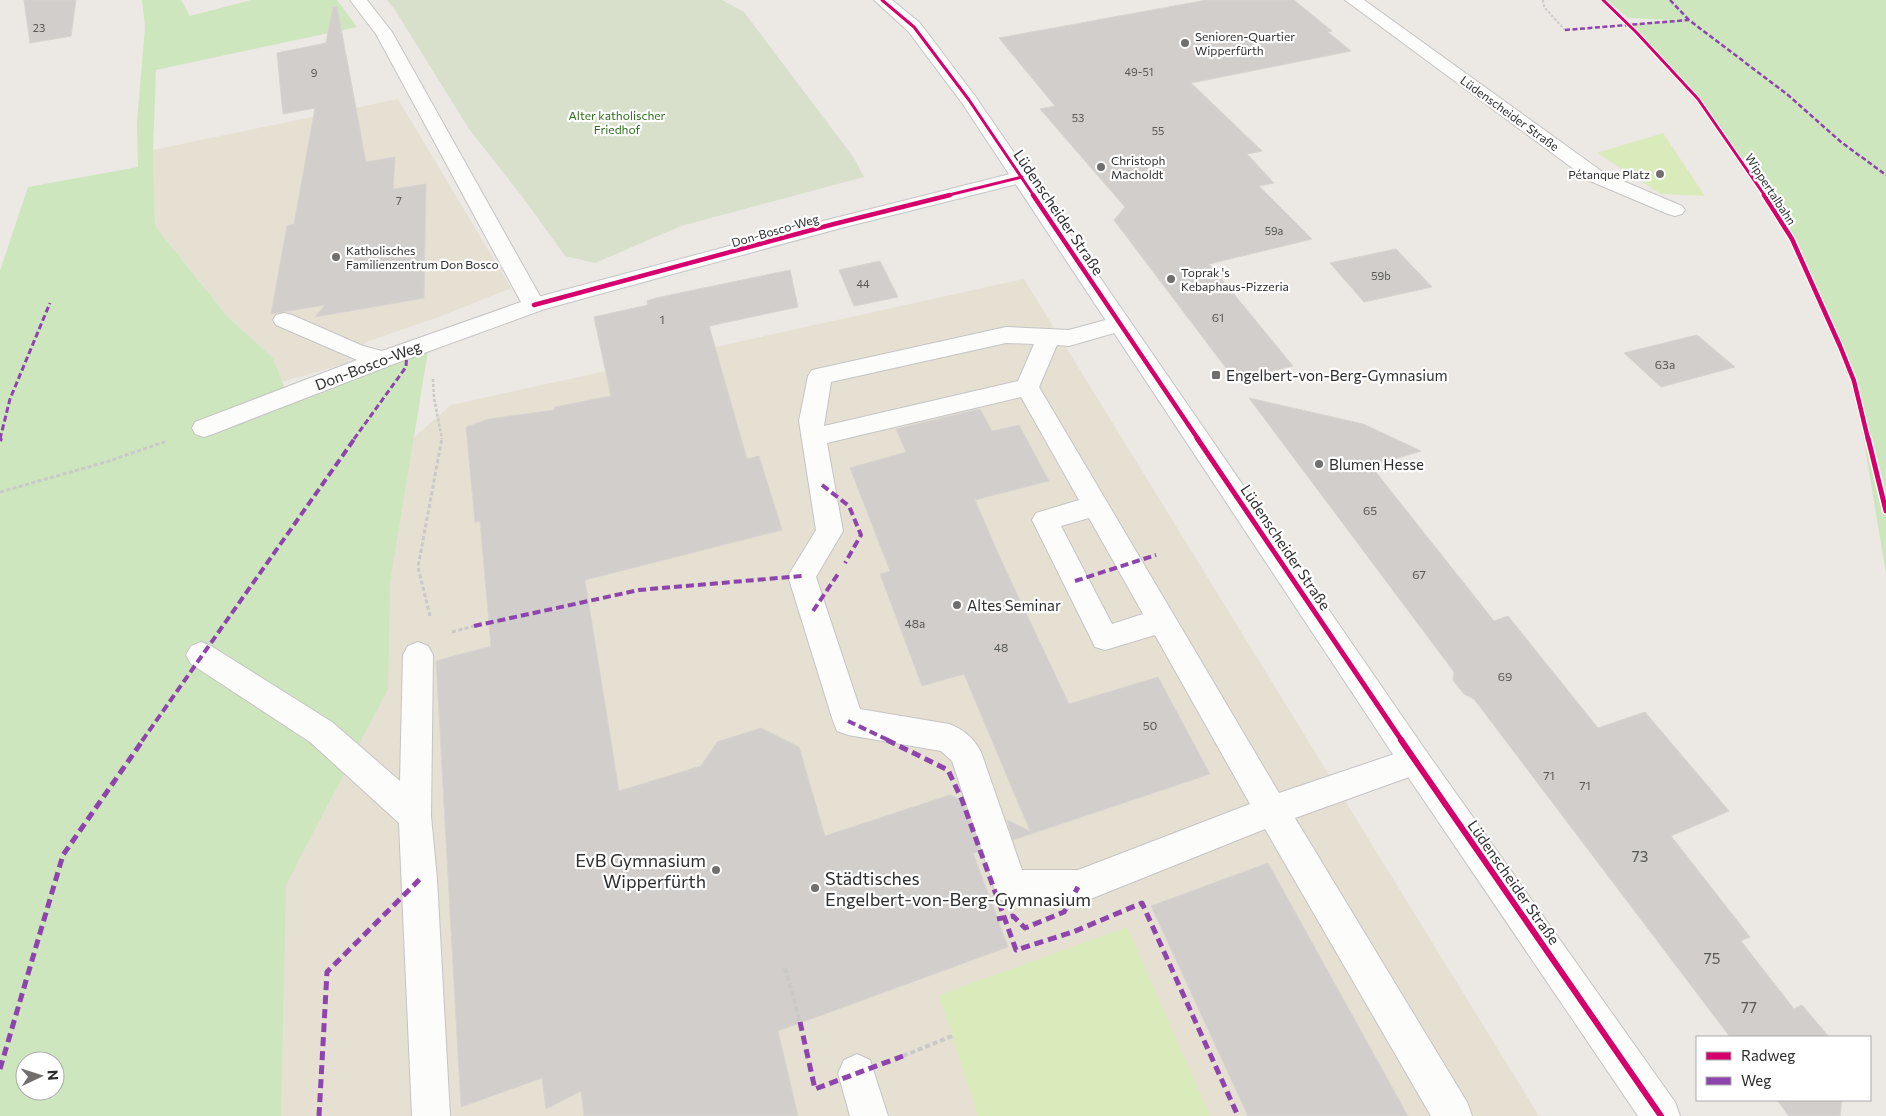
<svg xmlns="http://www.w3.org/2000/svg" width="1886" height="1116" viewBox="0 0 1886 1116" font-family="Commissioner,sans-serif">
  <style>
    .education { fill: #e6e0d3 }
    .green { fill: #cee6be; fill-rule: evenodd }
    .cemetery { fill: #d8e0cc }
    .pitch { fill: #d9eabb }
    .building { fill: #d1cecb; stroke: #d7d4d0 }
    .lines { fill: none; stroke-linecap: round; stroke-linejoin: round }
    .service-casing { stroke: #c5c4c5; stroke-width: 2 }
    .minor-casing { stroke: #c5c4c5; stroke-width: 2 }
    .secondary-casing { stroke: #c5c4c5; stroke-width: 2 }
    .path-far3 { stroke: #c9c9c8; stroke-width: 2; stroke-dasharray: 2.5 2; stroke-linecap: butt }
    .path-far2 { stroke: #c9c9c8; stroke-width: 2.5; stroke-dasharray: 3 2; stroke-linecap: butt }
    .path-far1 { stroke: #c9c9c8; stroke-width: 3; stroke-dasharray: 4 2.5; stroke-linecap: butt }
    .path { stroke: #c9c9c8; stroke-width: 4; stroke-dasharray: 5 3; stroke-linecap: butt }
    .service { fill: #fcfcfb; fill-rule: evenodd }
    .minor { fill: #fcfcfb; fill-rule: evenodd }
    .secondary { fill: #fcfcfb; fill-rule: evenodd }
    .quiet-far3 { stroke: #8e44ad; stroke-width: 2.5; stroke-dasharray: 5 2.5; stroke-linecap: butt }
    .quiet-far2 { stroke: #8e44ad; stroke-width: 3; stroke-dasharray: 6 3; stroke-linecap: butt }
    .quiet-far1 { stroke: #8e44ad; stroke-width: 4; stroke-dasharray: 8 4; stroke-linecap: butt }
    .quiet { stroke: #8e44ad; stroke-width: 5; stroke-dasharray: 9 5; stroke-linecap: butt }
    .cycleway-far3-casing { stroke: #fff; stroke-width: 5 }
    .cycleway-far2-casing { stroke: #fff; stroke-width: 7 }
    .cycleway-far1-casing { stroke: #fff; stroke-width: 8 }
    .cycleway-casing { stroke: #fff; stroke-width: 9 }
    .cycleway-far3 { stroke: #d6006c; stroke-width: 3 }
    .cycleway-far2 { stroke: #d6006c; stroke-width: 4.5 }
    .cycleway-far1 { stroke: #d6006c; stroke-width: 5 }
    .cycleway { stroke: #d6006c; stroke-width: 6 }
    .poi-dot { fill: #706f6e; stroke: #fff; stroke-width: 2 }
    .labels { text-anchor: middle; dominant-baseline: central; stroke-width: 4.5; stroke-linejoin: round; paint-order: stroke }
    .far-number-label { font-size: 11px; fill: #585857 }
    .far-poi-label { font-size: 12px; fill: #2e2e2e; stroke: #fff; text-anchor: start }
    .far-street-label { font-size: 12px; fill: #2e2e2e; stroke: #fff }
    .far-park-label { font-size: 12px; fill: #2c6e1b; stroke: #fff }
    .number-label { font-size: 12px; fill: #585857 }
    .street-label { font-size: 15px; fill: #2e2e2e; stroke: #fff }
    .poi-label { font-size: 15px; fill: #2e2e2e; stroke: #fff; text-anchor: start }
    .near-number-label { font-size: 15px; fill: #585857 }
    .near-poi-label { font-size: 18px; fill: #2e2e2e; stroke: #fff; text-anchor: end }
  </style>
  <rect width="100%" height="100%" fill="#ece8e4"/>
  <!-- education -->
  <path class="education" d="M398,99L511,288L436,318L366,342L347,363L282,382L273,358L227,316L155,226L153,150Z
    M1024,279L1539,1116H228L361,484L451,405Z"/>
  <!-- green -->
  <path class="green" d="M142,0H181L190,16L251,0H337L357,27L156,70L153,149L155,226L227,316L273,358L290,402L428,351L390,583L388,689L286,885L281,1116H0V271L28,187L138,167L137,122L145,27ZM25,1061H55V1091H25Z
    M1607,0H1886V574L1854,381L1840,346L1792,239L1744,164L1698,99L1629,25L1671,20L1628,18Z"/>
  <!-- cemetery -->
  <path class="cemetery" d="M387,0H722L744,12L854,158L864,177L681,226L595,263L565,256L524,199L469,129L395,10Z"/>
  <!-- pitch -->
  <path class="pitch" d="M1663,133L1705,196L1661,194L1597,153Z
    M1127,927L1210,1116H978L939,995Z"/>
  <!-- building -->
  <path class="building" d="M24,0H76L71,36L30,43Z
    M1207,0H1294L1332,31L1328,32L1351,51L1191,83L1262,151L1247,154L1274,183L1259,186L1312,239L1209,264L1293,366L1235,380L1114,220L1125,207L1040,109L1055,106L999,38Z
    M333,7H337L366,162L395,157L393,189L426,184L424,298L315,317L325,305L271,314L287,226L294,224L315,108L283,114L277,53L326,43Z
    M1396,249L1432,287L1364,302L1330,263Z
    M880,261L898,297L854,306L839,270Z
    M790,270L798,307L709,326L747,459L759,456L782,530L585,580L619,791L701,766L717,742L761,728L799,747L825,836L950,795L963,801L980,851L973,853L1008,947L778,1031L798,1116H584L581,1091L546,1109L542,1078L461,1107L436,661L491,646L480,521L475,522L466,427L489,419L554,410L555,407L611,396L594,317L648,305L647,301L656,298Z
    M1697,335L1735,367L1661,387L1624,353Z
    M1249,398L1363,424L1421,451L1371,466L1494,621L1508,616L1598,728L1645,712L1729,811L1671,836L1750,937L1741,941L1794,1009L1802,1005L1829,1037H1730L1474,699L1464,694L1453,680L1454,672Z
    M980,409L992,431L1019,425L1049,481L975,500L1001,560L1069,704L1158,677L1210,774L1013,840L1007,820L1030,831L964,674L922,686L880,574L890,571L850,468L906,452L896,429Z
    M1268,863L1408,1116H1248L1151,906Z
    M1777,1100H1842L1840,1116H1789Z"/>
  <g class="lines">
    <!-- service casing -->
    <g class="service-casing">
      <path id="service" d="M350,0H367L392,32L545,305L542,310L391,365L213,434L204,437L195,434L192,428L195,422L357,360L276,325L273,320L276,315L284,313L292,315L363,346L382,351L521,302L376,34Z
        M1345,0H1364L1604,173L1682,206L1685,210L1682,214L1675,216L1668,214L1590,181Z
        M1120,316L1128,319L1131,324L1128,329L1069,346L1057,345L1039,387L1279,793L1415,747L1426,751L1431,761L1426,771L1295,818L1467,1102L1472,1116H1431L1265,829L1078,904H1011L999,899L994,887L952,761L941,751L848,735L837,731L833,721L788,576L816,530L799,421L808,376L812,370L1006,327L1069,330ZM1006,343L1034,344L1018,381L824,426L831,382ZM1021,397L1079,500L1036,513L1032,520L1095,647L1105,650L1155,635L1250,804L1078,870H1022L981,752C974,738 963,729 949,724L860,709L816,577L843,531L827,443ZM1089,518L1143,614L1112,624L1061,526Z
        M201,642L211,646L332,722L400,781L403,655L408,646L418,642L428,646L433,655L431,816L437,879L450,1116H412L399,823L310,742L191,664L186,655L191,646Z
        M857,1054L870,1060L888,1116H850L838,1073L844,1060Z"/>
    </g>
    <!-- minor casing -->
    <g class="minor-casing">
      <path id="minor" d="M1022,171L1029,173L1032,177L1029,181L841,228L534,312L526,310L523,305L526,300L534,298L827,220Z"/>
    </g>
    <!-- secondary casing -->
    <g class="secondary-casing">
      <path id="secondary" d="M874,0H892L920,23L975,96L1426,751L1675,1102L1680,1116H1638L1404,771L962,103L908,31Z"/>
    </g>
    <!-- path-far3 -->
    <path class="path-far3" d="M1543,0L1544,7L1565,30"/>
    <!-- path-far2 -->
    <path class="path-far2" d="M433,379L434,398L442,439"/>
    <!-- path-far1 -->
    <path class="path-far1" d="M0,492L106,462L167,441
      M430,616L418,567L442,438
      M452,632L474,626"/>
    <!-- path -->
    <path class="path" d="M785,968L800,1022
      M903,1056L952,1036"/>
    <!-- service -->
    <use href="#service" class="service"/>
    <!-- minor -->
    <use href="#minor" class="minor"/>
    <!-- secondary -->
    <use href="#secondary" class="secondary"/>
    <!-- quiet-far3 -->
    <path class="quiet-far3" d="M1670,0L1689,20
      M1565,30L1689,20L1788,95L1841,142L1886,175"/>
    <!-- quiet-far2 -->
    <path class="quiet-far2" d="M0,439L10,399L50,303
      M354,439L406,367L407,350"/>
    <!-- quiet-far1 -->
    <path class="quiet-far1" d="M0,441L1,438
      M822,485L849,506L861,535L845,563
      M1075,581L1156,555
      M813,611L838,574
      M474,626L639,590L802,576
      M848,721L890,741
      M142,741L355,438"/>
    <!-- quiet -->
    <path class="quiet" d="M887,740L948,770L962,800L1016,950L1073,932L1142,903L1238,1116
      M997,919L1013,916L1025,928L1064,912L1078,887
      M800,1022L815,1089L903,1056
      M0,1069L63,855L143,740
      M319,1116L327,972L420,879"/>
    <!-- cycleway-far3 casing -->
    <g class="cycleway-far3-casing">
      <path id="cycleway-far3" d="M882,0L914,27L969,100L1034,196
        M1603,0L1636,32L1698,99L1765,196
        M945,196L1022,177"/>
    </g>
    <!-- cycleway-far2 casing -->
    <g class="cycleway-far2-casing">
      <path id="cycleway-far2" d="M1033,195L1198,439
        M1764,195L1792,239L1840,346L1854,381L1868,439
        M534,305L834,224L950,195"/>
    </g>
    <!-- cycleway-far1 casing -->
    <g class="cycleway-far1-casing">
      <path id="cycleway-far1" d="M1197,438L1402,741
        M1868,438L1886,511"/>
    </g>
    <!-- cycleway casing -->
    <g class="cycleway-casing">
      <path id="cycleway" d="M1401,740L1661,1116"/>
    </g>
    <!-- cycleway-far3 -->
    <use href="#cycleway-far3" class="cycleway-far3"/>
    <!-- cycleway-far2 -->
    <use href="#cycleway-far2" class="cycleway-far2"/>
    <!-- cycleway-far1 -->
    <use href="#cycleway-far1" class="cycleway-far1"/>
    <!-- cycleway -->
    <use href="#cycleway" class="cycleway"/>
  </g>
  <!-- markers -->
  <g class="poi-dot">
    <circle cx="1185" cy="43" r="5"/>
    <circle cx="1101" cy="167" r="5"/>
    <circle cx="1660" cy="174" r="5"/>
    <circle cx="336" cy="257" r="5"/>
    <circle cx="1171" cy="279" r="5"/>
    <rect x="1211" y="370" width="10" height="10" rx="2.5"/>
    <circle cx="1319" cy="464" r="5"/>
    <circle cx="957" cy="605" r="5"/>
    <circle cx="716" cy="870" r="5"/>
    <circle cx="815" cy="888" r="5"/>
  </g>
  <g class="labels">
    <!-- far-number labels -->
    <g class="far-number-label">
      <text x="39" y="27">23</text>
      <text x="1139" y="71">49-51</text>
      <text x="314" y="72">9</text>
      <text x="1078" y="117">53</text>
      <text x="1158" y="130">55</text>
      <text x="399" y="200">7</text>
      <text x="1274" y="230">59a</text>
      <text x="1381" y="275">59b</text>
      <text x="863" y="283">44</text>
    </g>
    <!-- far-poi labels -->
    <g class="far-poi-label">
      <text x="1195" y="36">Senioren-Quartier<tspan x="1195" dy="14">Wipperfürth</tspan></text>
      <text x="1111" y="160">Christoph<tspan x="1111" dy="14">Macholdt</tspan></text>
      <text x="1650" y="174" text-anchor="end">Pétanque Platz</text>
      <text x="346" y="250">Katholisches<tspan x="346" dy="14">Familienzentrum Don Bosco</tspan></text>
      <text x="1181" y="272">Toprak 's<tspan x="1181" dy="14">Kebaphaus-Pizzeria</tspan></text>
    </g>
    <!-- far-street labels -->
    <g class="far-street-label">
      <text transform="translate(1510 113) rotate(36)">Lüdenscheider Straße</text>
      <text transform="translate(1771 189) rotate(57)">Wippertalbahn</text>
      <text transform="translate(775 230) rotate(-16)">Don-Bosco-Weg</text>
    </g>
    <!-- far-park labels -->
    <g class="far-park-label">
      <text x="617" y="115">Alter katholischer<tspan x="617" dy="14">Friedhof</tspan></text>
    </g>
    <!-- number labels -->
    <g class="number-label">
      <text x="1218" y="317">61</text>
      <text x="662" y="319">1</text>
      <text x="1665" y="364">63a</text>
      <text x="1370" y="510">65</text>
      <text x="1419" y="574">67</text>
      <text x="915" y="623">48a</text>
      <text x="1001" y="647">48</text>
      <text x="1505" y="676">69</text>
      <text x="1150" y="725">50</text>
      <text x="1549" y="775">71</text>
      <text x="1585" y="785">71</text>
    </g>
    <!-- street labels -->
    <g class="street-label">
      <text transform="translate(1059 212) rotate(56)">Lüdenscheider Straße</text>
      <text transform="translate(368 365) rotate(-21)">Don-Bosco-Weg</text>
      <text transform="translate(1286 547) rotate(56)">Lüdenscheider Straße</text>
      <text transform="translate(1514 882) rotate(55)">Lüdenscheider Straße</text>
    </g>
    <!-- poi labels -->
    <g class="poi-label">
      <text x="1226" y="375">Engelbert-von-Berg-Gymnasium</text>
      <text x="1329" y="464">Blumen Hesse</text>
      <text x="967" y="605">Altes Seminar</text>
    </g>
    <!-- near-number labels -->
    <g class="near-number-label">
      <text x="1640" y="856">73</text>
      <text x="1712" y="958">75</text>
      <text x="1749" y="1007">77</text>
    </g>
    <!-- near-poi labels -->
    <g class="near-poi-label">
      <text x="706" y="860">EvB Gymnasium<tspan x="706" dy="21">Wipperfürth</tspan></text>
      <text x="825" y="878" text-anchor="start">Städtisches<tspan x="825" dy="21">Engelbert-von-Berg-Gymnasium</tspan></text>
    </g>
  </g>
  <!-- legend -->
  <rect x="1696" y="1036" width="175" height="65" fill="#ffffff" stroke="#ababab"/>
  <rect x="1706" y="1052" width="25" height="8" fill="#d6006c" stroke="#ababab"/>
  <text x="1741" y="1061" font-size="15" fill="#2e2e2e">Radweg</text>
  <rect x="1706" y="1077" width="25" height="8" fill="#8e44ad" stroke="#ababab"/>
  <text x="1741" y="1086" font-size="15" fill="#2e2e2e">Weg</text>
  <!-- north arrow -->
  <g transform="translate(40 1076) rotate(86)"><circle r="24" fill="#ffffff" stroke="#ababab"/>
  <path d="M0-4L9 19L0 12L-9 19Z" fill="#706f6e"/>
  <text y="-8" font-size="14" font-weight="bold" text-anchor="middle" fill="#2e2e2e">N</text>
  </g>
</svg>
